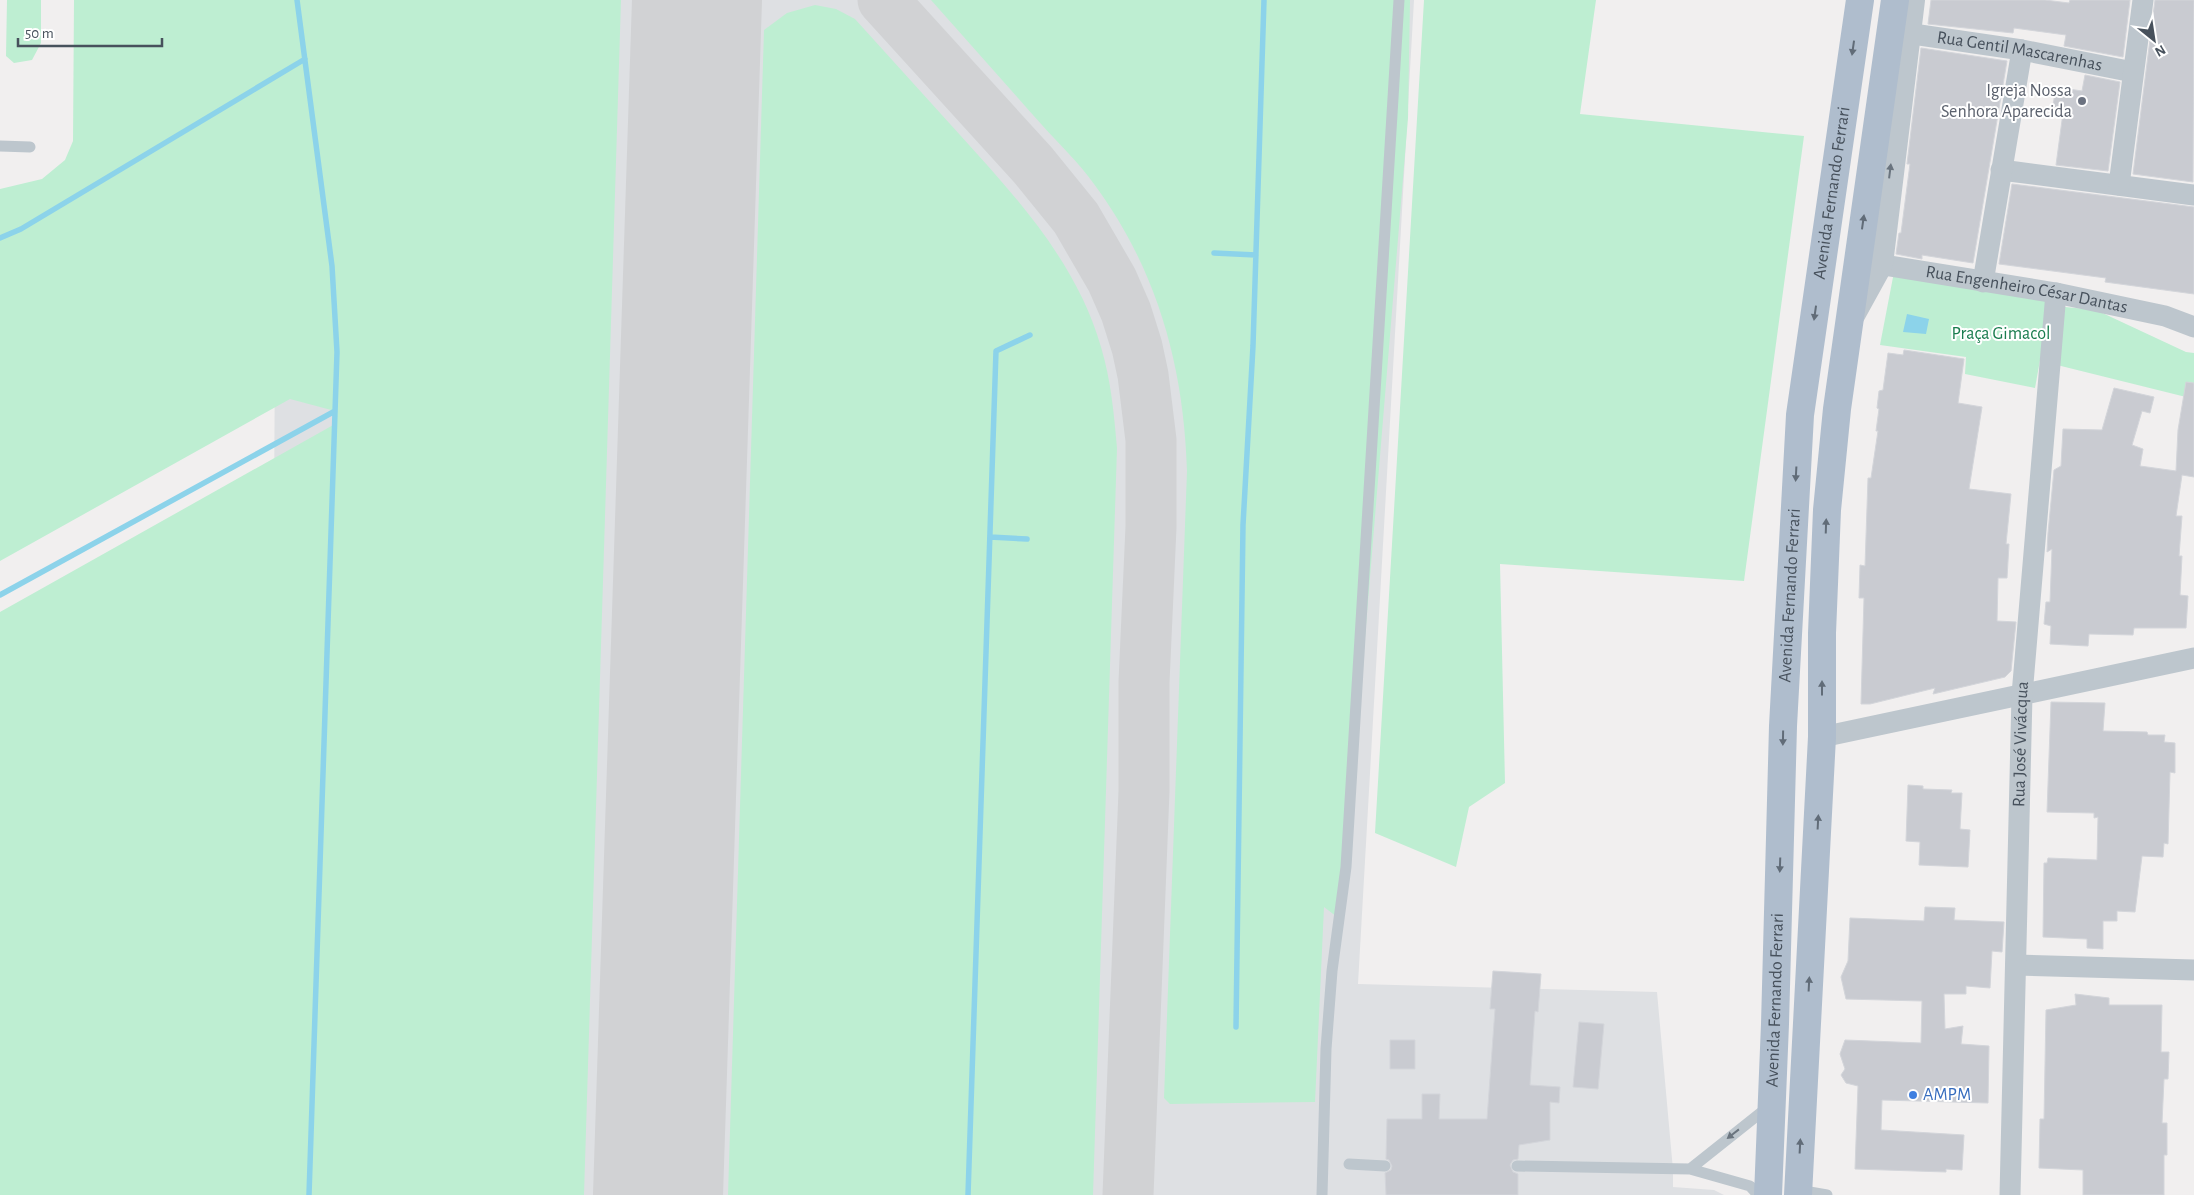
<svg xmlns="http://www.w3.org/2000/svg" width="2194" height="1195" viewBox="0 0 2194 1195" font-family="'Alegreya Sans',sans-serif">
  <style>
    .airport { fill: #dee0e3 }
    .green { fill: #beeed2 }
    .water { fill: #8cd3ea }
    .lines { fill: none; stroke-linecap: round; stroke-linejoin: round }
    .stream { stroke: #8cd3ea; stroke-width: 5.5 }
    .taxiway { stroke: #d1d2d4; stroke-width: 51 }
    .runway { stroke: #d1d2d4; stroke-width: 130 }
    .building { fill: #c9cbd1; stroke: #d3d5da }
    .service { stroke: #bdc6cd; stroke-width: 11 }
    .minor { stroke: #bdc6cd; stroke-width: 21 }
    .tertiary { stroke: #bdc6cd; stroke-width: 28 }
    .primary { stroke: #afbdcd; stroke-width: 28 }
    .oneway { fill: #616c78 }
    .oneway2 { fill: #6a747e }
    .worship-dot { fill: #6b7280; stroke: #fff; stroke-width: 2 }
    .shop-dot { fill: #3f7fe0; stroke: #fff; stroke-width: 2 }
    .labels { text-anchor: middle; dominant-baseline: central; stroke-width: 4; stroke-linejoin: round; paint-order: stroke }
    .street-label { font-size: 18px; fill: #47515c; stroke: #fff }
    .worship-label { font-size: 18px; fill: #5b616d; stroke: #fff; text-anchor: end }
    .park-label { font-size: 18px; fill: #197c4e; stroke: #fff }
    .shop-label { font-size: 18px; fill: #366cbe; stroke: #fff; text-anchor: start }
  </style>
  <rect width="100%" height="100%" fill="#f1efef"/>
  <!-- airport -->
  <path class="airport" d="M277,0H1414L1358,984L1657,992L1673,1170V1187L1714,1190L1724,1195H270Z"/>
  <!-- green -->
  <path class="green" d="M7,0H41V43L32,60L14,63L6,56Z
    M74,0H621L584,1195H0V612L335,424V411L290,399L0,561V189L42,179L65,160L73,141Z
    M931,0H1410L1408,118L1346,867L1341,920L1324,907L1315,1102L1170,1104L1164,1098L1187,471C1184,366 1157,269 1094,184C1079,163 1059,144 1042,125C1005,83 968,42 931,0Z
    M1424,0H1596L1580,114L1804,136L1744,581L1500,564L1505,783L1469,807L1456,867L1375,833Z
    M815,5L836,9L855,19C890,58 925,96 960,135C1017,198 1077,263 1101,347C1111,380 1114,414 1117,448L1093,1195H728L764,30L787,13Z
    M1894,272L2051,299L2035,388L1965,374L1966,357L1880,345Z
    M2065,307L2096,310L2186,352L2194,353V399L2057,365Z"/>
  <!-- water -->
  <path class="water" d="M1907,314L1929,319L1926,334L1903,332Z"/>
  <g class="lines">
    <!-- stream -->
    <path class="stream" d="M297,0L332,266L337,352L309,1195
      M0,238L21,229L305,59
      M1214,253L1256,255
      M990,537L1027,539
      M0,595L335,411
      M1236,1027L1243,525L1253,346L1264,0
      M968,1195L996,351L1030,335"/>
    <!-- taxiway -->
    <path class="taxiway" d="M883,0L1033,165L1076,218L1112,280L1126,312L1137,347L1143,375L1151,440V527L1144,682V791L1128,1195
      M697,16L700,0"/>
    <!-- runway -->
    <path class="runway" d="M658,1195L697,0"/>
  </g>
  <!-- building -->
  <path class="building" d="M1931,0H2045L2069,3L2070,0H2130L2123,57L2064,46L2066,35L2014,28L2013,33L1928,24Z
    M2155,0H2194L2193,182L2133,174Z
    M1921,48L2007,61L1973,263L1922,255V259L1896,254L1899,233H1901L1910,164H1907Z
    M2085,75L2120,82L2108,171L2056,165L2063,113L2052,111L2056,87L2082,91Z
    M2012,184L2194,207V294L2105,282L2106,278L1999,264Z
    M1904,350L1964,359L1958,403L1982,407L1969,489L2011,494L2006,544H2009L2007,578H1998L1997,621L2016,622L2011,671L2005,677L1933,694L1935,688L1870,704H1861L1864,598H1859L1860,565L1865,566L1868,478H1871L1878,431H1876L1879,409L1877,408L1879,391L1883,390L1888,353L1903,355Z
    M2186,382L2194,383V477L2182,475L2176,516H2182L2179,556H2182L2180,595L2188,596L2186,628H2134L2133,635L2089,634L2088,646L2050,644L2051,626L2044,624L2046,602H2050L2052,549L2047,552L2048,533L2054,470L2061,466L2063,429L2102,430L2114,388L2154,397L2150,413L2142,411L2132,445L2143,449L2140,466L2176,471L2178,430Z
    M2051,702L2105,703L2103,731L2147,732L2148,735H2165L2164,742L2175,743V773L2170,772L2168,844L2164,843L2163,857L2142,856L2135,912L2117,911V921H2103V949L2087,948V939L2043,937L2044,863H2047L2048,858L2097,860L2098,817L2094,818V813L2047,812Z
    M1908,785L1923,786V789L1952,790L1951,793H1962L1960,829L1970,830L1968,867L1919,865L1920,842L1906,841Z
    M1925,907L1955,908L1954,920L2004,922L2002,952L1992,951L1990,988L1966,986V994H1944L1945,1029L1963,1026L1961,1044L1989,1046L1988,1103L1882,1100L1881,1130L1964,1135L1962,1170L1946,1169V1172L1855,1169L1858,1086L1846,1083L1841,1075L1845,1069L1840,1054L1845,1040L1921,1043L1922,1001L1846,999L1841,977L1848,961L1850,918L1924,921Z
    M1493,971L1541,974L1538,1012L1535,1011L1530,1085L1560,1087L1559,1103L1550,1102V1140L1519,1145L1518,1159L1513,1160L1510,1165L1513,1172L1518,1174V1195H1386L1385,1173L1391,1170L1392,1166L1389,1160L1386,1159L1387,1119H1422V1094H1440L1439,1119H1487L1495,1009H1490Z
    M2075,994L2109,998V1005H2162L2161,1052H2169L2168,1079H2164L2162,1123H2167V1155H2164V1195H2083V1170L2039,1168L2040,1119H2044L2046,1010L2076,1005Z
    M1579,1022L1604,1024L1598,1089L1573,1087Z
    M1390,1040H1415V1069H1390Z"/>
  <g class="lines">
    <!-- service -->
    <path class="service" d="M0,146L30,147
      M1349,1164L1385,1166
      M1517,1166L1690,1169L1750,1186L1758,1195
      M1690,1169L1768,1107
      M1798,1190L1827,1195
      M1322,1195L1326,1049L1332,971L1346,867L1399,0"/>
    <!-- minor -->
    <g class="minor">
      <path id="s1" d="M1906,33L2022,50L2133,72"/>
      <path d="M2001,170L2194,195"/>
      <path d="M2119,185L2143,0"/>
      <path id="s2" d="M1865,262L2056,293L2165,316L2194,327"/>
      <path d="M1983,282L2022,50"/>
      <path d="M1822,737L2194,658"/>
      <path d="M2016,965L2194,970"/>
      <path id="s3" d="M2010,1195L2022,695L2056,293"/>
    </g>
    <!-- tertiary -->
    <path class="tertiary" d="M1852,313L1879,264L1911,0"/>
    <!-- primary -->
    <g class="primary">
      <path id="s4" d="M1768,1195L1775,1024L1783,726L1800,415L1860,0"/>
      <path d="M1798,1195L1822,737V633L1827,510L1837,409L1895,0"/>
    </g>
  </g>
  <!-- one-way arrows -->
  <defs><path id="oneway-solid" d="M-6-.8H1V-3.2L6.5 0L1 3.2V.8H-6Z" transform="scale(1.25)"/></defs>
  <g class="oneway">
    <use href="#oneway-solid" transform="translate(1853 48) rotate(98)"/>
    <use href="#oneway-solid" transform="translate(1863 222) rotate(-82)"/>
    <use href="#oneway-solid" transform="translate(1815 313) rotate(98)"/>
    <use href="#oneway-solid" transform="translate(1796 474) rotate(93)"/>
    <use href="#oneway-solid" transform="translate(1826 526) rotate(-88)"/>
    <use href="#oneway-solid" transform="translate(1822 688) rotate(-90)"/>
    <use href="#oneway-solid" transform="translate(1783 738) rotate(91)"/>
    <use href="#oneway-solid" transform="translate(1818 822) rotate(-87)"/>
    <use href="#oneway-solid" transform="translate(1780 865) rotate(92)"/>
    <use href="#oneway-solid" transform="translate(1809 984) rotate(-87)"/>
    <use href="#oneway-solid" transform="translate(1800 1146) rotate(-87)"/>
  </g>
  <g class="oneway2">
    <use href="#oneway-solid" transform="translate(1890 171) rotate(-83)"/>
    <use href="#oneway-solid" transform="translate(1733 1134) rotate(142)"/>
  </g>
  <!-- markers -->
  <circle class="worship-dot" cx="2082" cy="101" r="5"/>
  <circle class="shop-dot" cx="1913" cy="1095" r="5"/>
  <g class="labels">
    <!-- street labels -->
    <g class="street-label">
      <text stroke="none"><textPath href="#s1" startOffset="115">Rua Gentil Mascarenhas</textPath></text>
      <text stroke="none"><textPath href="#s4" startOffset="1005">Avenida Fernando Ferrari</textPath></text>
      <text stroke="none"><textPath href="#s2" startOffset="164">Rua Engenheiro César Dantas</textPath></text>
      <text stroke="none"><textPath href="#s4" startOffset="600">Avenida Fernando Ferrari</textPath></text>
      <text stroke="none"><textPath href="#s3" startOffset="451">Rua José Vivácqua</textPath></text>
      <text stroke="none"><textPath href="#s4" startOffset="195">Avenida Fernando Ferrari</textPath></text>
    </g>
    <!-- worship labels -->
    <g class="worship-label">
      <text x="2072" y="91">Igreja Nossa<tspan x="2072" dy="21">Senhora Aparecida</tspan></text>
    </g>
    <!-- park labels -->
    <g class="park-label">
      <text x="2001" y="334">Praça Gimacol</text>
    </g>
    <!-- shop labels -->
    <g class="shop-label">
      <text x="1923" y="1095">AMPM</text>
    </g>
  </g>
  <!-- north arrow -->
  <g transform="translate(2154 40) rotate(150)" stroke="#ffffff" stroke-width="4" paint-order="stroke">
  <path d="M0-4L9 19L0 12L-9 19Z" fill="#47515c"/>
  <text y="-8" font-size="14" font-weight="bold" text-anchor="middle" fill="#47515c">N</text>
  </g>
  <!-- scale -->
  <path d="M18 38v8h144v-8" fill="none" stroke="#47515c" stroke-width="2.5"/>
  <text x="25" y="38" font-size="15" fill="#47515c" stroke="#ffffff" stroke-width="4" paint-order="stroke">50 m</text>
</svg>
